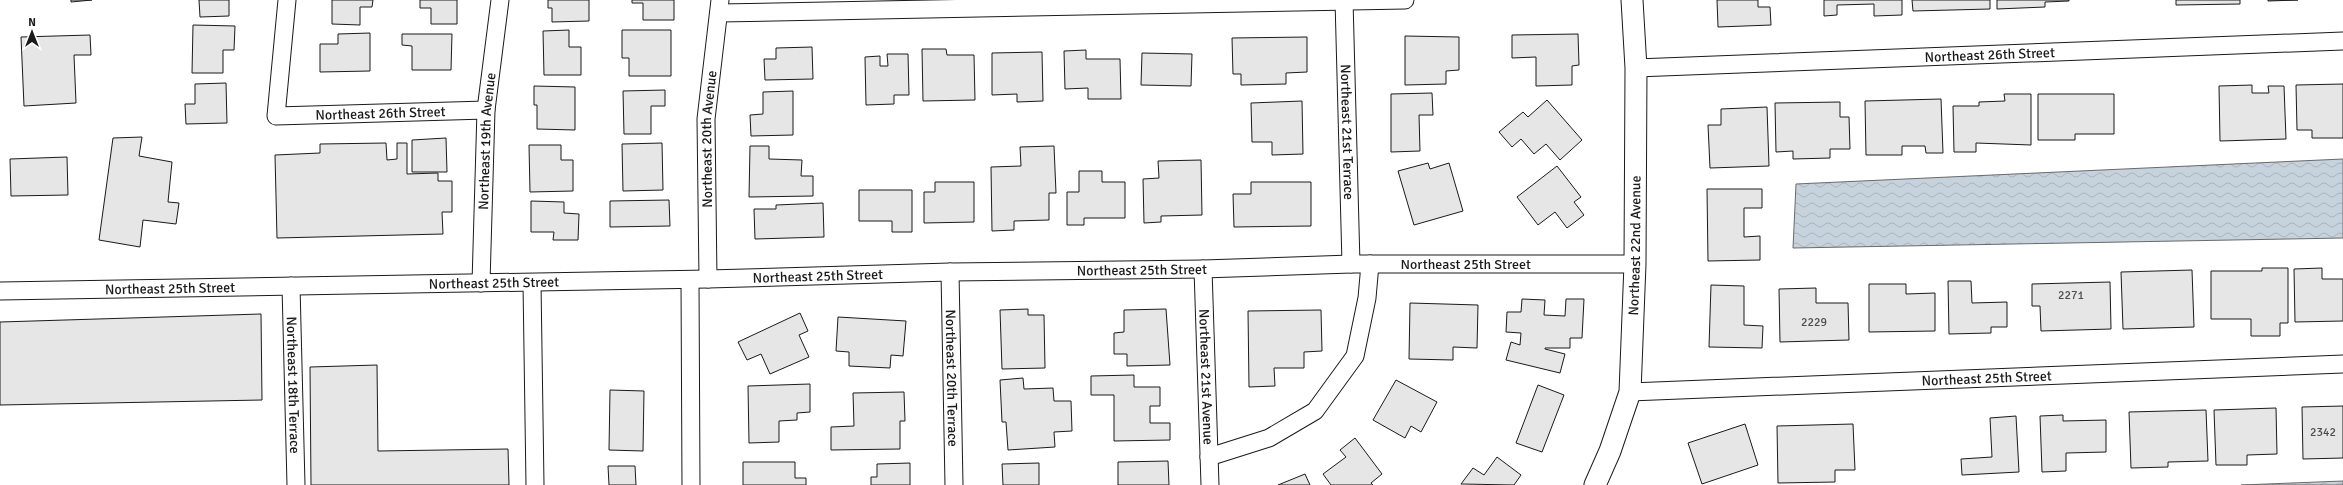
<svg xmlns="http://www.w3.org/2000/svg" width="2343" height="485" viewBox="0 0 2343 485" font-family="Signika,sans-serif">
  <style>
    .water { fill: url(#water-waves); stroke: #6a6a6a }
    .building { fill: #e6e6e6; stroke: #1a1a1a }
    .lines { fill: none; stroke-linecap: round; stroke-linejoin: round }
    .minor-casing { stroke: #1a1a1a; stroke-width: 19 }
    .tertiary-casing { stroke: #1a1a1a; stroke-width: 23 }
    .minor { stroke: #fff; stroke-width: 17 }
    .tertiary { stroke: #fff; stroke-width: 21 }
    .labels { text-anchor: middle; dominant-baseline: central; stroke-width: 3; stroke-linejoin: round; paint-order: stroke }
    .number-label { font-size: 12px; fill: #4d4d4d }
    .street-label { font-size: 14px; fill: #1a1a1a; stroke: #fff }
  </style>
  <defs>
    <pattern id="water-waves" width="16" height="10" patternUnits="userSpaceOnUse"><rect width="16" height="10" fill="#c6d2dc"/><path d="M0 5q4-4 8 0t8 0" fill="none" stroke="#aab4bc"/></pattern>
  </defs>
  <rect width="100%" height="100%" fill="#fff"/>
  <!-- water -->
  <path class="water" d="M2343,159V238L1793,248L1796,184Z
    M2343,481V485H2241Z"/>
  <!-- building -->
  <path class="building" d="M71,0H92L71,2Z
    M199,0H229V16L200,17Z
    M332,0H373L372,7H360V25L332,24Z
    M420,0H457V24H431V8H420Z
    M548,0H589V21L552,22V8H548Z
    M632,0H674V20H643V3H632Z
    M1717,0H1758V7H1770L1771,25L1718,27Z
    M1824,0H1902V15L1874,16V4L1837,5V15L1824,16Z
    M1912,0H1990V9L1913,11Z
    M1997,0H2069V1L2045,2V7L1997,9Z
    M2176,0H2240V4L2176,5Z
    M2268,0H2298L2268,1Z
    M193,25L235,26L234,50H223V73H192Z
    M569,30V47H581V75H544L543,31Z
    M622,30H671V76H629V58H622Z
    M370,33V71L320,72V44H338V34Z
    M402,34H452L451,70H412V46L402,45Z
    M1578,34L1579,65L1572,66V85L1536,86V57L1512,58V35Z
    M90,35L91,55H74L76,103L24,106L21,37Z
    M1405,36L1459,37V70L1446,71V84L1405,85Z
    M1307,37V72L1286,73V84L1241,85V74H1233L1232,38Z
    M812,47L813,79L765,80L764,59H776V48Z
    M922,49H946L947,55H974L975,100L923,101Z
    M1086,50V59H1120L1121,99H1088V88L1065,89L1064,51Z
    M1042,52L1043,101L1017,102V94L992,95V53Z
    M1142,53L1192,54L1191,86L1141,85Z
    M887,54H908L909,95H894V104L866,105L865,57L880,56V66H888Z
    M226,83L227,123L186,124L185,104H195V84Z
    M2343,84V138H2312V130H2297L2296,85Z
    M2252,85V93H2269L2268,86H2284L2286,139L2220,141L2219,86Z
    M534,86L575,87V130L537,129V105H534Z
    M665,90V106H651V134H624L623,91Z
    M793,91V135L751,136L750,115L763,114V92Z
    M1432,93L1433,115H1419L1420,151L1391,152V94Z
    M2004,94H2031V145L1976,143V152H1954L1953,106H1979V102L2005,101Z
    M2038,94H2114V134H2075V140H2038Z
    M1941,99L1943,153H1926L1925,146H1902V155H1866L1865,101Z
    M1547,100L1582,140L1560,160L1546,144L1534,154L1521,139L1512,147L1499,132L1523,112L1528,117Z
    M1302,101L1303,154L1272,155V142H1252L1251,103Z
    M1840,102V117H1849L1850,149H1830V158L1793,159V151L1776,152L1775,103Z
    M1767,107L1769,166L1710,168L1708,125H1721V109Z
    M142,137L139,156L172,162L168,202L179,203L176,224L143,220L140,247L99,240L113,138Z
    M446,138L447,172H412V140Z
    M386,143L387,160L397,159V143H407V174L438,173V181H452V212H442L443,234L277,238L275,155L320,153V144Z
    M662,143L663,190L623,191L622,144Z
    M529,145H561V160H573V191L530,192Z
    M750,146H769V159L802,160L801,176H813V196L749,197Z
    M1054,146L1056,193H1049V220L1014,221V230L992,231L991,167L1021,166L1020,147Z
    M67,157L68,195L11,196L10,159Z
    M1201,160L1202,215L1161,216V222L1144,223L1143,179L1159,178L1158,161Z
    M1428,163L1430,169L1449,163L1463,211L1414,225L1398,171Z
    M1557,166L1581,197L1574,202L1584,215L1567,228L1555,212L1538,225L1517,197Z
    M1079,171H1102V182H1125V218H1084V225H1067V192H1079Z
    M935,182H974V222L924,223V192H935Z
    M1251,182H1311V226L1234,227L1233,194H1251Z
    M1707,189H1762V208H1744V237L1760,236V260L1708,261Z
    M859,190H912V232H892V221H859Z
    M669,200L670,226L610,227V201Z
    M531,201L564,202V213L579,214L578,240H553L554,232H531Z
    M823,203L824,237L755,239L754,209H776V205Z
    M2262,268H2288V323H2280V336H2251V319H2211V271H2262Z
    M2322,268V279H2343V321L2295,322L2294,269Z
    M2192,270L2194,327L2123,329L2121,272Z
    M1948,281H1971L1972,303L2007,302V327H1991V333L1949,334Z
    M2110,282L2111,329L2041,331L2040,306H2032V284Z
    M1869,284H1906V294L1935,293V331L1869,332Z
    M1711,285L1744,286V325L1763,326L1762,348L1709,347Z
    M1816,288V303H1848L1849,340L1780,342L1779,289Z
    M1522,299L1545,300L1544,315L1565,316L1566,299H1584L1582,338H1570V348H1545V349L1565,354L1560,373L1506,360L1511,342L1520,345L1521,333L1506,332L1507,312H1521Z
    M1410,303L1478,305L1477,348L1453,347V360L1409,359Z
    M1028,309V315H1044L1045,368L1002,369L1000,310Z
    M1166,309L1170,365L1127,366V354H1114V333L1124,332V310Z
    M1321,310L1322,351L1304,352V368H1274L1275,386L1249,387L1248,311Z
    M800,313L808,331L799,335L809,357L770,374L761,354L747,360L738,342Z
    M261,314L262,400L0,405V322Z
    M838,317L906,321L903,356L891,355L890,368L849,366V352L836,351Z
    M377,365L378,451L508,449L509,485H311L310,367Z
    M1134,375V387H1160V406H1150V423H1170V440L1114,441V395H1091V376Z
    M1023,378L1024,389L1053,388L1054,401H1071L1072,431L1054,432L1055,447L1008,450L1006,422H1002L1000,380Z
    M1396,380L1437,402L1421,432L1411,426L1405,438L1373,420Z
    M810,384V412L797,413V420L779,421V442L749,443L748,386Z
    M1538,385L1564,395L1542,452L1516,443Z
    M610,390L644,391L643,451L609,450Z
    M904,392L905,421H900V449L831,450V427L854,426L853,393Z
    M2343,406V458L2303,459L2302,407Z
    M2276,408L2277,454L2247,455V465H2216L2214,410Z
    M2206,410L2208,461L2168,462V467L2131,468L2129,412Z
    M2063,415V421L2106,420V452L2066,453V471L2042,472L2040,416Z
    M2016,416L2019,472L1962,475L1961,459L1992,457L1990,418Z
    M1745,424L1758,465L1702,484L1688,443Z
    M1853,424L1855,470H1835V482L1778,483L1777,426Z
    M1355,438L1382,474L1371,483L1373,485H1331L1323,474L1346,457L1340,450Z
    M1497,457L1521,475L1514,485L1461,484L1473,468L1484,475Z
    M1168,461L1169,485H1118V462Z
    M743,462H795V478H806V485H743Z
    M910,463V485H871V477H877V464Z
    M1039,463V485H1003L1002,464Z
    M608,466H635L636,485H609Z
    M1305,474L1310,485H1278Z"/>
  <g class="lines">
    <!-- minor casing -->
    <g class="minor-casing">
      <g id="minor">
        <path id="s1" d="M287,0L276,116L486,110"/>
        <path id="s2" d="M1344,0L1351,264"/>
        <path d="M719,13L1405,0"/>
        <path id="s3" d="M1636,68L2343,41"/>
        <path id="s4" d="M1203,269L1210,485"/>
        <path id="s5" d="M950,272L954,485"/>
        <path id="s6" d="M708,279L706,119L720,0"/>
        <path d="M690,280L691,485"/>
        <path id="s7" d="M481,283L486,110L500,0"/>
        <path d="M532,283L535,485"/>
        <path id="s8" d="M291,286L296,485"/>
        <path id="s9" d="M0,291L708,279L950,272L1203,269L1351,264H1635"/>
        <path id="s10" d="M1630,392L2343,364"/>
        <path d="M1209,457L1269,438L1315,411L1355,356L1367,298L1370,264"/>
      </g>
    </g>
    <!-- tertiary casing -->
    <g class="tertiary-casing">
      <g id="tertiary">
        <path id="s11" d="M1595,485L1610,451L1630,392L1635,264L1636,68L1632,0"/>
      </g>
    </g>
    <!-- minor -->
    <use href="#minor" class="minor"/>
    <!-- tertiary -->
    <use href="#tertiary" class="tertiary"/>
  </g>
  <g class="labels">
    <!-- number labels -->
    <g class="number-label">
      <text x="2071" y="295">2271</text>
      <text x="1814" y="322">2229</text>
      <text x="2323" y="432">2342</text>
    </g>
    <!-- street labels -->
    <g class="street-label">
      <text stroke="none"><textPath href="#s3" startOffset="354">Northeast 26th Street</textPath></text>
      <text stroke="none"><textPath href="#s1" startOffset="221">Northeast 26th Street</textPath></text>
      <text stroke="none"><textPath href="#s2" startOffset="132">Northeast 21st Terrace</textPath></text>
      <text stroke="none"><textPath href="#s6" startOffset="140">Northeast 20th Avenue</textPath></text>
      <text stroke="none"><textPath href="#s7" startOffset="142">Northeast 19th Avenue</textPath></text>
      <text stroke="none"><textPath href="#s11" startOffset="246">Northeast 22nd Avenue</textPath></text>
      <text stroke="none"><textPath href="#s9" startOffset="1466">Northeast 25th Street</textPath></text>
      <text stroke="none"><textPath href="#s9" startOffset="1142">Northeast 25th Street</textPath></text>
      <text stroke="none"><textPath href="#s9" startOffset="818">Northeast 25th Street</textPath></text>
      <text stroke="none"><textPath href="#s9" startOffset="494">Northeast 25th Street</textPath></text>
      <text stroke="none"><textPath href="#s9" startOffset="170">Northeast 25th Street</textPath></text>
      <text stroke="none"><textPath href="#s4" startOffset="108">Northeast 21st Avenue</textPath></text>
      <text stroke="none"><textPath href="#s5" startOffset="106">Northeast 20th Terrace</textPath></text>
      <text stroke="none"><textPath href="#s10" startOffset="357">Northeast 25th Street</textPath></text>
      <text stroke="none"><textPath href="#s8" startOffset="99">Northeast 18th Terrace</textPath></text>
    </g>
  </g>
  <!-- north arrow -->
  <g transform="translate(32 32)" stroke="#ffffff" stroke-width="3" paint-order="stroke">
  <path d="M0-3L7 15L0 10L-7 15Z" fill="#1a1a1a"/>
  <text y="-6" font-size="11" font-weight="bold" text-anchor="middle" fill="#1a1a1a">N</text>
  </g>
</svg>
